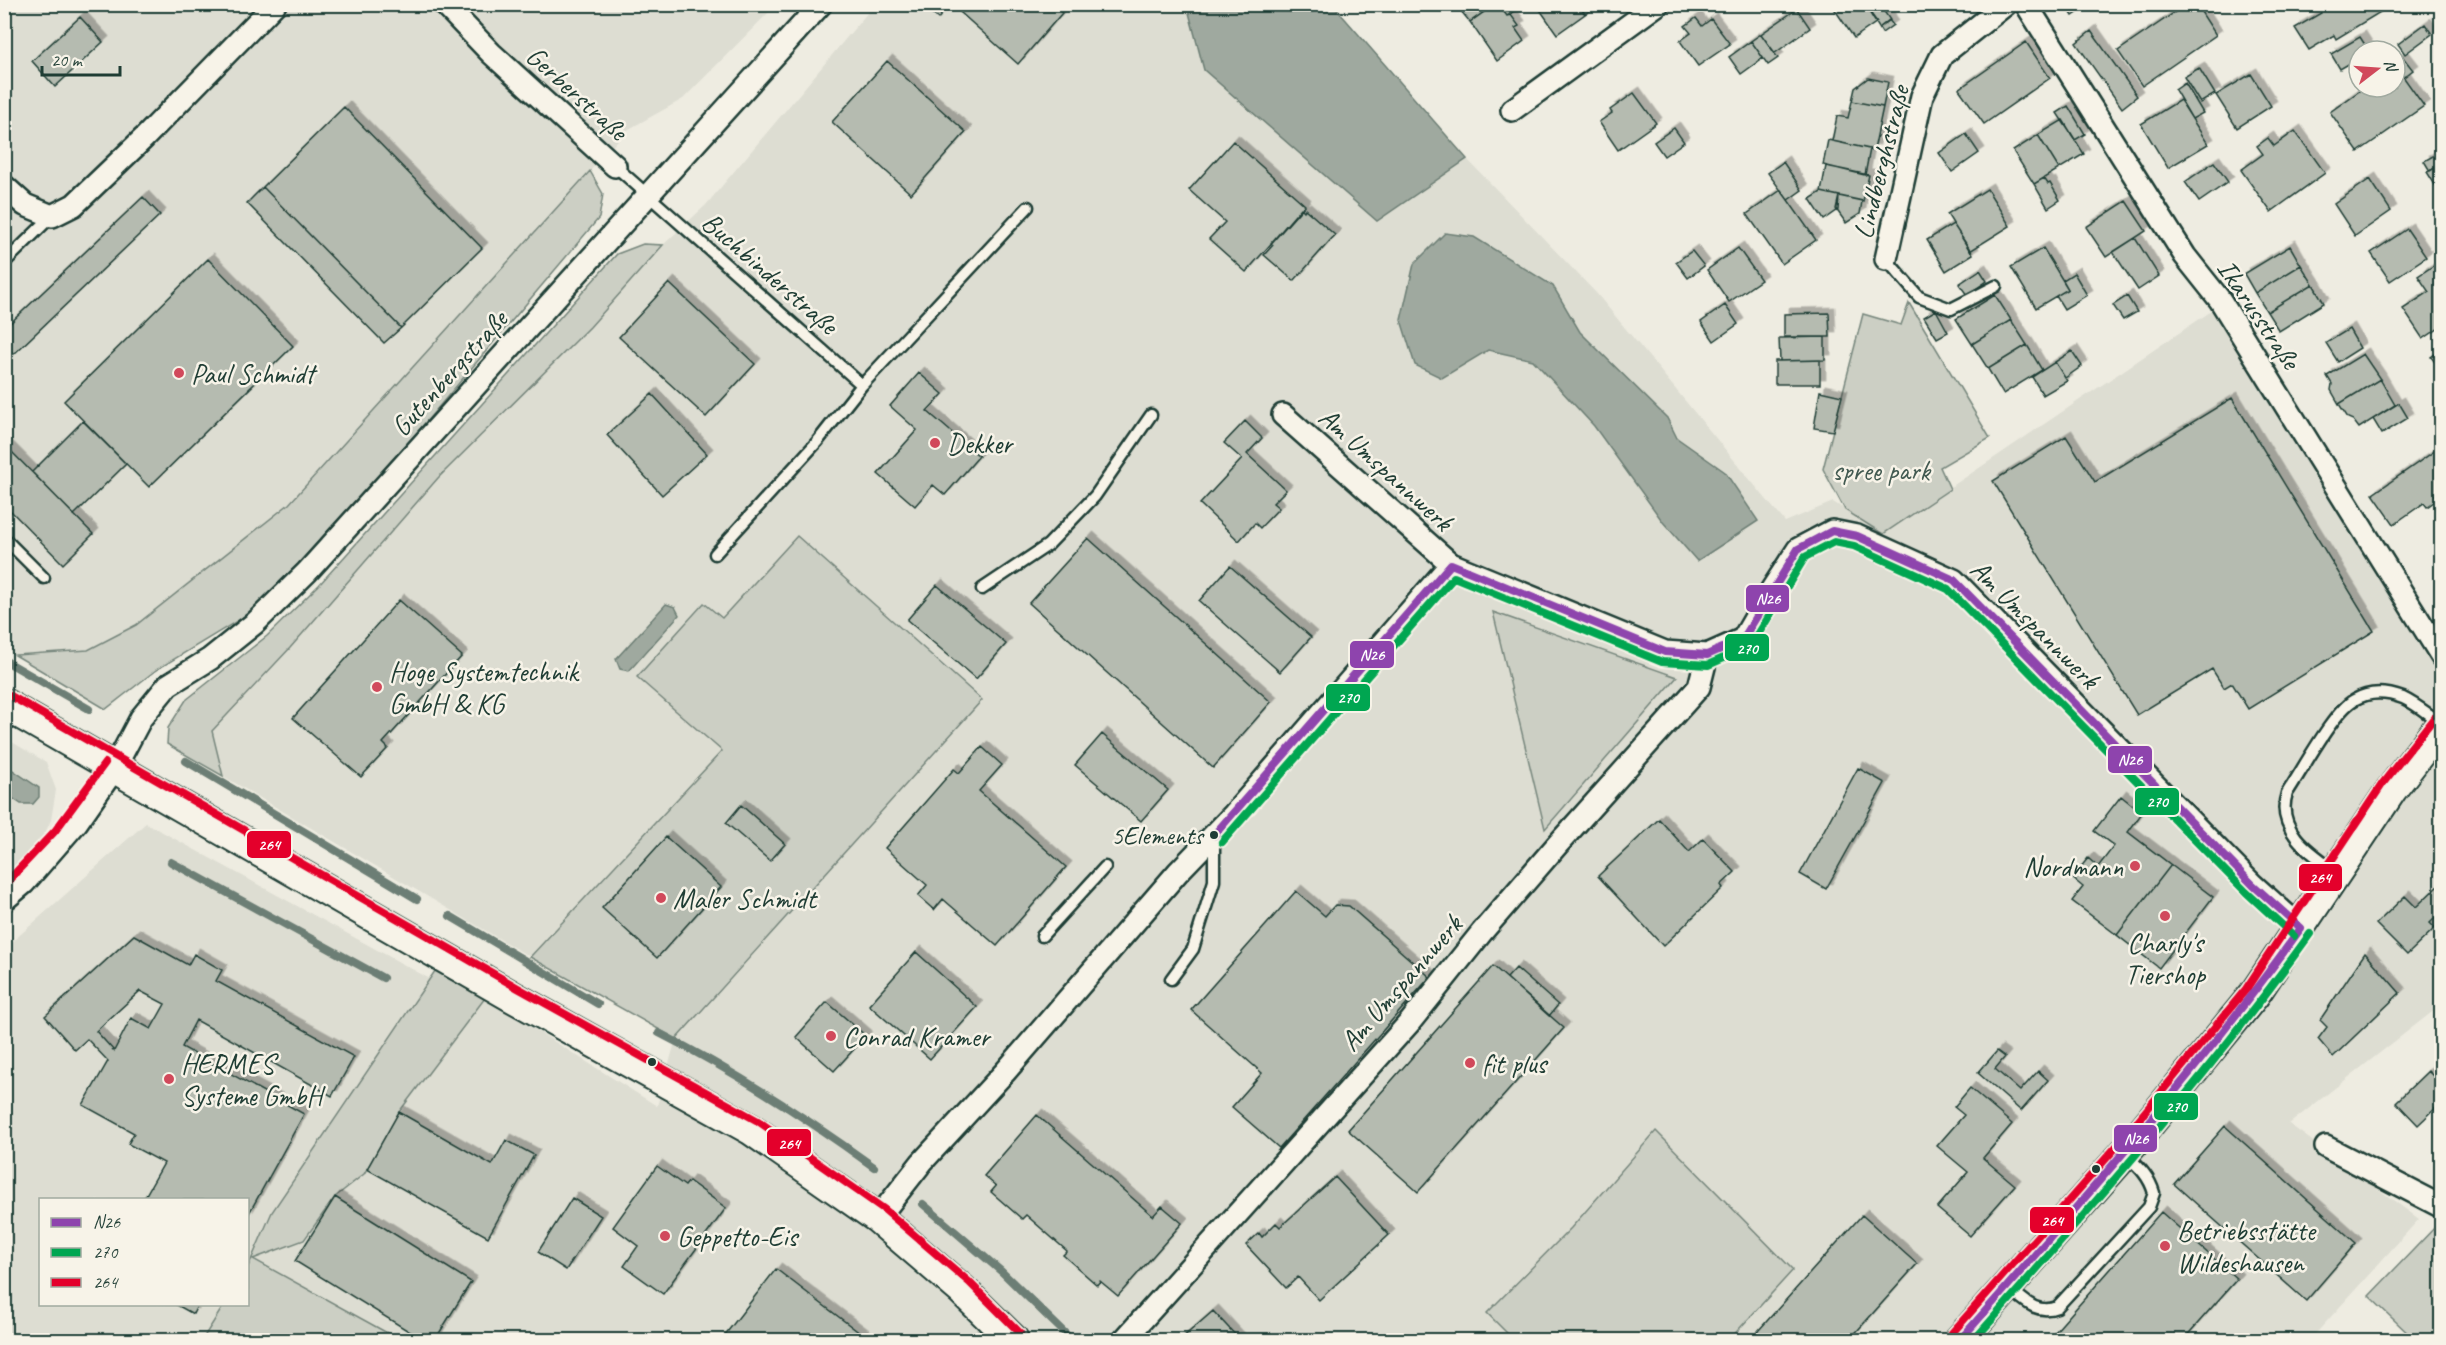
<svg xmlns="http://www.w3.org/2000/svg" width="2446" height="1345" viewBox="0 0 2446 1345" font-family="Caveat,sans-serif">
  <style>
    .built { fill: #ddddd2 }
    .green { fill: #cccfc4; stroke: #76867c; stroke-width: 1.5 }
    .water { fill: #9fa99f; stroke: #6c7e74; stroke-width: 1.5 }
    .lines { fill: none; stroke-linecap: round; stroke-linejoin: round }
    .stream { stroke: #6c7e74; stroke-width: 8 }
    .building { fill: #b5bbb0; stroke: #1f3d34; stroke-width: 1.5; fill-rule: evenodd; filter: url(#shadow) }
    .service-casing { stroke: #1f3d34; stroke-width: 15 }
    .minor-casing { stroke: #1f3d34; stroke-width: 26 }
    .secondary-casing { stroke: #1f3d34; stroke-width: 34 }
    .service { stroke: #f7f3e8; stroke-width: 10 }
    .minor { stroke: #f7f3e8; stroke-width: 21 }
    .secondary { stroke: #f7f3e8; stroke-width: 30 }
    .bus-1-casing { stroke: #f7f3e8; stroke-width: 12 }
    .bus-2-casing { stroke: #f7f3e8; stroke-width: 12 }
    .bus-3-casing { stroke: #f7f3e8; stroke-width: 12 }
    .bus-1 { stroke: #8e44ad; stroke-width: 8 }
    .bus-2 { stroke: #00a651; stroke-width: 8 }
    .bus-3 { stroke: #e4002b; stroke-width: 8 }
    .poi-dot { fill: #d1495b; stroke: #f7f3e8; stroke-width: 2 }
    .bus-dot { fill: #1f3d34; stroke: #f7f3e8; stroke-width: 2 }
    .labels { text-anchor: middle; dominant-baseline: central; stroke-width: 5; stroke-linejoin: round; paint-order: stroke }
    .bus-label { font-size: 26px; fill: #1f3d34; stroke: #f7f3e8; text-anchor: end }
    .street-label { font-size: 28px; fill: #1f3d34; stroke: #f7f3e8 }
    .poi-label { font-size: 28px; fill: #1f3d34; stroke: #f7f3e8; text-anchor: start }
    .park-label { font-size: 28px; fill: #425a51; stroke: #f7f3e8 }
    .line-badge { stroke: #f7f3e8; stroke-width: 2 }
    .badge-label { font-size: 16px; text-anchor: middle; font-weight: bold; fill: #fff }
  </style>
  <defs>
    <filter id="shadow"><feDropShadow dx="5.5" dy="-5.5" stdDeviation="0" flood-color="#0004"/></filter>
  </defs>
  <rect width="100%" height="100%" fill="#eeece1"/>
  <filter id="ink" filterUnits="userSpaceOnUse"><feTurbulence type="fractalNoise" baseFrequency=".0167" numOctaves="2"/><feDisplacementMap in="SourceGraphic" scale="12" xChannelSelector="R" yChannelSelector="G"/><feConvolveMatrix kernelMatrix="1 2 1 2 8 2 1 2 1" color-interpolation-filters="sRGB"/></filter>
  <g filter="url(#ink)">
    <!-- built -->
    <path class="built" d="M4,5H776L683,99L627,130L289,504L136,625L88,650L15,655L4,649Z
      M874,5H1187L1205,70L1377,220L1467,159L1597,294L1785,522L1833,502L1883,533L2213,310L2441,670V1005L2289,1124L2419,1219L2310,1340H400L253,1260L248,1267V1200H40V1304L224,1305L202,1340H5L4,949L146,823L430,979L272,1212L304,1240L335,1197L364,1174L399,1112L485,998L657,1106L676,1039L982,700L797,536L722,619L703,603L638,677L722,751L530,957L223,776L211,731L290,648L438,478L590,327L663,245L706,205Z
      M5,738L46,762L56,790L51,820L40,844L5,886Z"/>
    <!-- green -->
    <path class="green" d="M590,171L603,194L599,218L414,436L298,564L247,615L156,670L106,709L15,655L88,650L136,625L289,504Z
      M643,244L663,245L590,327L438,478L290,648L212,731L223,776L167,744L168,728L186,700L267,636L319,585L617,254Z
      M1909,303L1990,438L1940,467L1950,489L1883,534L1845,510L1823,469L1863,314L1901,325Z
      M797,536L982,700L676,1039L530,957L722,751L637,677L704,603L722,618Z
      M1493,612L1677,677L1545,829Z
      M435,971L485,998L399,1112L364,1174L335,1197L304,1240L253,1259L400,1340H202L224,1305L248,1304V1267L272,1212Z
      M1656,1131L1793,1270L1729,1340H1514L1487,1313L1571,1228Z
      M2439,1223L2442,1225L2441,1340H2415L2369,1296Z"/>
    <!-- water -->
    <path class="water" d="M1187,5H1333L1467,159L1377,221L1204,70Z
      M1445,233L1474,237L1553,286L1580,332L1667,418L1677,438L1725,472L1758,521L1697,561L1663,522L1594,426L1533,360L1488,350L1442,378L1415,365L1401,320L1414,264Z
      M666,604L675,607L679,615L629,671L620,669L616,659Z
      M4,764L39,788V797L33,804H21L5,793Z"/>
    <g class="lines">
      <!-- stream -->
      <path class="stream" d="M4,660L89,709
        M186,761L417,899
        M171,862L383,978
        M450,916L598,1004
        M659,1033C735,1071 805,1117 874,1167
        M923,1204L1002,1272L1072,1340"/>
    </g>
    <!-- building -->
    <path class="building" d="M922,4H950L938,19Z
      M951,4H1053L1062,13L1018,64Z
      M1468,4H1478L1484,12L1470,22L1460,10Z
      M1495,4H1498L1507,16L1511,15L1519,26L1515,28L1524,41L1497,61L1470,22Z
      M1498,4H1518L1520,8L1507,16Z
      M1536,4H1578L1585,14L1557,34Z
      M1578,4H1585L1590,11L1585,14Z
      M1831,4H1864L1877,22L1854,38Z
      M1864,4H1879L1890,20L1879,28Z
      M2065,4H2091L2073,16Z
      M2187,4H2196L2216,35L2142,86L2118,51Z
      M2316,4H2379L2382,11L2336,39L2334,35L2309,50L2295,28L2321,13Z
      M1797,9L1810,28L1775,53L1761,34Z
      M80,17L103,42L55,87L32,61Z
      M1696,18L1702,26L1711,19L1730,44L1698,66L1680,41L1691,33L1685,26Z
      M1889,20L1893,25L1882,33L1879,28Z
      M2425,24L2432,34L2405,54L2398,44Z
      M2091,31L2137,96L2122,108L2076,43Z
      M1761,34L1778,58L1768,65L1751,41Z
      M2360,37L2369,51H2359V58L2340,69L2331,54Z
      M1751,41L1763,58L1741,74L1729,57Z
      M2026,42L2050,78L1984,124L1959,89Z
      M2402,56L2413,70L2404,77L2395,65V61Z
      M887,61L966,132L911,194L832,122Z
      M2395,65L2424,106L2358,152L2330,112L2365,87H2395Z
      M2199,68L2215,94L2200,103L2184,77Z
      M2251,74L2271,106L2237,128L2216,95Z
      M1868,78L1888,82L1883,107L1852,101L1855,88Z
      M2185,83L2203,113L2192,119L2175,90Z
      M1634,93L1656,123L1618,150L1599,122L1612,113L1610,110Z
      M2180,100L2208,144L2168,168L2141,124Z
      M1852,101L1883,107L1874,150L1832,141L1837,116L1848,118Z
      M2068,106L2085,134L2075,140L2057,113Z
      M344,107L482,248L401,328L263,187Z
      M2063,120L2084,154L2059,169L2038,135Z
      M1674,128L1684,142L1664,156L1654,142Z
      M2295,131L2325,173L2271,212L2241,170L2263,154L2257,146L2268,138L2274,146Z
      M1966,134L1979,153L1952,172L1939,153Z
      M2038,135L2059,169L2034,184L2013,151Z
      M1828,140L1870,149L1865,175L1823,165Z
      M1233,141L1305,205L1246,272L1209,239L1225,222L1189,190Z
      M2442,151V164L2430,171L2424,161Z
      M1783,162L1802,190L1788,200L1768,173Z
      M2214,162L2228,182L2199,202L2185,182Z
      M2442,164V196L2427,172Z
      M1826,166L1869,175L1863,201L1821,192Z
      M2044,178L2048,184L2050,183L2060,200L2048,208L2034,184Z
      M2370,179L2391,211L2355,236L2334,204Z
      M263,187L401,328L384,343L247,203Z
      M1987,189L2010,226L1970,251L1947,214Z
      M1781,190L1816,240L1782,264L1747,214Z
      M1821,192L1839,196L1838,210L1824,220L1810,199Z
      M1839,196L1862,201L1860,214L1846,223L1836,209Z
      M143,197L160,215L14,354L4,345V329Z
      M2126,201L2146,231L2106,257L2086,227Z
      M1301,208L1304,211L1305,209L1335,235L1294,281L1264,255L1273,245L1271,243Z
      M1953,224L1973,254L1946,271L1927,240Z
      M2407,229L2426,257L2390,281L2371,253Z
      M2135,238L2159,276L2138,290L2113,252Z
      M2290,246L2301,265L2255,293L2244,274Z
      M1738,248L1761,280L1729,302L1707,270Z
      M2043,248L2068,289L2036,308L2011,267Z
      M1692,251L1704,266L1688,278L1676,262Z
      M208,259L293,346L149,487L64,401Z
      M2442,260V326L2423,339L2403,309L2429,292L2418,276Z
      M2301,265L2313,284L2267,312L2255,293Z
      M1980,270L1987,281L1967,295L1959,284Z
      M2074,273L2087,295L2064,309L2056,296L2068,289L2063,280Z
      M669,283L755,364L706,417L619,337Z
      M2313,284L2324,303L2279,331L2267,312Z
      M1995,295L2011,320L1972,344L1956,319Z
      M2127,296L2137,312L2123,320L2113,305Z
      M1725,305L1738,324L1714,341L1701,322Z
      M1936,310L1948,332L1937,338L1924,317Z
      M1829,313L1830,337H1784V314Z
      M2011,320L2027,345L1988,369L1972,344Z
      M2349,329L2360,348L2338,362L2326,343Z
      M1825,337V360L1780,361L1779,338Z
      M2027,345L2042,370L2003,394L1988,369Z
      M2442,349V372L2431,357Z
      M2072,351L2082,366L2065,378L2055,362Z
      M2363,354L2380,379L2339,404L2331,390L2332,384L2327,376Z
      M1820,360V384H1775V361Z
      M2055,362L2067,381L2043,395L2032,377Z
      M919,373L943,394L927,411L979,456L945,495L933,485L915,506L878,474L917,430L890,406Z
      M2380,379L2395,405L2359,428L2353,420L2348,418L2339,404Z
      M1820,391L1842,396L1833,431L1814,428Z
      M652,394L707,454L662,495L607,435Z
      M2232,398L2374,631L2248,709L2232,683L2224,688L2212,669L2137,715L1993,481L2066,436L2095,482Z
      M2399,403L2408,418L2382,434L2373,419Z
      M83,421L126,464L74,515L32,472Z
      M1245,421L1262,438L1247,454L1286,490L1273,503L1279,508L1260,528L1255,523L1239,541L1200,504L1242,459L1224,443Z
      M4,444L93,534L63,564L4,504Z
      M2442,446V491L2435,495L2438,499L2427,507L2424,503L2394,524L2373,494Z
      M1088,538L1271,702L1213,768L1029,603Z
      M1230,566L1311,637L1280,672L1199,601Z
      M937,585L1006,644L976,679L907,620Z
      M399,600L462,656L383,743L388,748L361,777L293,718Z
      M1102,734L1168,790L1141,821L1075,765Z
      M982,747L1002,765L979,791L1066,867L997,946L943,899L934,910L918,896L927,885L885,848L954,769L959,773Z
      M1858,768L1885,783L1826,889L1800,874Z
      M2121,796L2142,813L2128,832L2171,865L2117,935L2072,901L2083,887L2072,878L2088,858L2098,867L2114,846L2094,831Z
      M741,805L785,844L770,861L726,823Z
      M1659,819L1689,852L1703,839L1735,872L1721,885L1723,888L1663,946L1598,876Z
      M666,837L721,887L657,958L602,908Z
      M2171,865L2213,897L2159,968L2117,935Z
      M2442,882V919L2438,915L2430,923L2435,928L2407,955L2376,924L2405,896L2416,907Z
      M1296,891L1325,916L1335,905L1349,906L1430,977L1279,1148L1232,1107L1262,1073L1191,1010Z
      M134,935L188,965L194,954L222,970L216,981L354,1057L332,1096L196,1020L182,1047L304,1114L248,1215V1200H143L164,1163L128,1144L134,1133L83,1105L108,1061L87,1039L75,1050L45,1016ZM140,991L165,1004L151,1029L131,1018L114,1051L96,1031Z
      M916,952L977,1007L930,1059L869,1005Z
      M2365,953L2400,993L2333,1057L2318,1039L2327,1027L2320,1020Z
      M1493,966L1564,1028L1418,1192L1348,1130Z
      M1516,968L1558,1005L1549,1016L1507,978Z
      M827,1002L866,1036L834,1071L796,1037Z
      M1997,1051L2005,1057L1995,1069L2020,1091L2038,1071L2048,1080L2021,1111L1978,1073Z
      M2428,1071L2442,1085V1102L2418,1125L2396,1102Z
      M1970,1088L2012,1124L1983,1158L2015,1185L1970,1236L1937,1208L1968,1172L1937,1146L1964,1115L1954,1107Z
      M399,1112L492,1165L506,1140L534,1155L488,1237L367,1169Z
      M1037,1115L1153,1216L1162,1206L1182,1223L1118,1296L1100,1281L1097,1285L1063,1255L1067,1251L1026,1215L1022,1219L991,1192L996,1186L984,1176Z
      M2225,1126L2356,1243L2306,1301L2174,1184Z
      M657,1166L685,1186L689,1181L726,1208L663,1294L624,1266L638,1246L613,1227Z
      M1335,1177L1389,1235L1319,1300L1298,1277L1286,1288L1246,1245L1259,1233L1262,1237L1276,1223L1280,1227Z
      M335,1197L471,1282L435,1340H423L295,1261Z
      M572,1198L601,1216L566,1270L538,1252Z
      M2161,1212L2237,1279L2183,1340H2048Z
      M1862,1215L1917,1264L1849,1340H1750Z
      M776,1269L869,1340H721Z
      M175,1304H198L193,1314Z
      M1213,1311L1240,1340H1180Z"/>
    <g class="lines">
      <!-- service casing -->
      <g class="service-casing">
        <path id="service" d="M615,166L862,385L817,442L715,554
          M1886,259L1919,297L1951,309L1996,286
          M4,263L52,216
          M862,385L1028,207
          M4,538L44,578
          M982,589L1048,545L1095,496L1151,415
          M2335,870C2309,852 2275,829 2287,793C2302,771 2333,712 2354,700C2369,691 2387,692 2403,698C2416,704 2429,715 2441,723
          M1042,936L1105,867
          M1171,979L1193,949L1214,881V836
          M2009,1288C2024,1300 2036,1315 2057,1307L2149,1207L2154,1193C2149,1176 2140,1168 2127,1156"/>
      </g>
      <!-- minor casing -->
      <g class="minor-casing">
        <path id="minor" d="M444,4L491,53L615,166
          M2026,4L2185,256L2220,300L2442,657
          M1512,110L1658,4
          M4,186L25,205L52,216L74,205L144,138L275,4
          M1886,259L1922,96L1942,55L2006,4
          M1283,415L1451,564
          M4,900L24,883L77,822L114,769L141,718L168,685L210,659L255,623L307,572L821,4
          M2326,1147L2442,1207
          M878,1218L922,1162L1005,1072L1178,872L1234,814L1451,564L1665,652L1707,655L1743,639L1772,589L1798,549L1832,531L1857,536L1954,580L2253,885L2301,928
          M1124,1340L1410,1022L1482,932L1558,844L1699,687L1707,655"/>
      </g>
      <!-- secondary casing -->
      <g class="secondary-casing">
        <path id="secondary" d="M4,704L513,997L752,1130L878,1218L962,1290L1013,1340
          M1960,1340L2125,1153L2254,995L2392,789L2442,724"/>
      </g>
      <!-- service -->
      <use href="#service" class="service"/>
      <!-- minor -->
      <use href="#minor" class="minor"/>
      <!-- secondary -->
      <use href="#secondary" class="secondary"/>
      <!-- bus-1 casing -->
      <g class="bus-1-casing">
        <path id="bus-1" d="M1214,835L1451,564L1665,652L1707,655L1743,639L1798,549L1832,531L1857,536L1954,580L2253,885L2301,928
          M1960,1340C2078,1206 2197,1073 2301,928"/>
      </g>
      <!-- bus-2 casing -->
      <g class="bus-2-casing">
        <path id="bus-2" d="M1222,842L1454,577L1662,662L1708,665L1751,646L1805,557L1834,542L1854,546L1948,589L2246,892L2294,936
          M1974,1340C2090,1209 2207,1077 2310,934"/>
      </g>
      <!-- bus-3 casing -->
      <g class="bus-3-casing">
        <path id="bus-3" d="M9,695L518,988L758,1121L885,1210L969,1282L1020,1333
          M4,885L55,831L105,763
          M1952,1333L2117,1146L2246,989L2383,783L2434,718"/>
      </g>
      <!-- bus-1 -->
      <use href="#bus-1" class="bus-1"/>
      <!-- bus-2 -->
      <use href="#bus-2" class="bus-2"/>
      <!-- bus-3 -->
      <use href="#bus-3" class="bus-3"/>
    </g>
  </g>
  <!-- markers -->
  <g class="poi-dot">
    <circle cx="179" cy="373" r="6"/>
    <circle cx="935" cy="443" r="6"/>
    <circle cx="377" cy="687" r="6"/>
    <circle cx="2135" cy="866" r="6"/>
    <circle cx="661" cy="898" r="6"/>
    <circle cx="2165" cy="916" r="6"/>
    <circle cx="831" cy="1036" r="6"/>
    <circle cx="1470" cy="1063" r="6"/>
    <circle cx="169" cy="1079" r="6"/>
    <circle cx="665" cy="1236" r="6"/>
    <circle cx="2165" cy="1246" r="6"/>
  </g>
  <g class="bus-dot">
    <circle cx="1214" cy="835" r="5"/>
    <circle cx="652" cy="1062" r="5"/>
    <circle cx="2096" cy="1169" r="5"/>
  </g>
  <g class="labels">
    <!-- bus labels -->
    <g class="bus-label">
      <text x="1203" y="835">5Elements</text>
    </g>
    <!-- street labels -->
    <g class="street-label">
      <text transform="translate(577 93) rotate(42)">Gerberstraße</text>
      <text transform="translate(1881 162) rotate(-76)">Lindberghstraße</text>
      <text transform="translate(770 273) rotate(41)">Buchbinderstraße</text>
      <text transform="translate(2259 314) rotate(56)">Ikarusstraße</text>
      <text transform="translate(449 373) rotate(-48)">Gutenbergstraße</text>
      <text transform="translate(1386 469) rotate(42)">Am Umspannwerk</text>
      <text transform="translate(2035 624) rotate(45)">Am Umspannwerk</text>
      <text transform="translate(1401 983) rotate(-49)">Am Umspannwerk</text>
    </g>
    <!-- poi labels -->
    <g class="poi-label">
      <text x="191" y="373">Paul Schmidt</text>
      <text x="947" y="443">Dekker</text>
      <text x="389" y="671">Hoge Systemtechnik<tspan x="389" dy="32">GmbH &amp; KG</tspan></text>
      <text x="2123" y="866" text-anchor="end">Nordmann</text>
      <text x="673" y="898">Maler Schmidt</text>
      <text x="2165" y="942" text-anchor="middle">Charly's<tspan x="2165" dy="32">Tiershop</tspan></text>
      <text x="843" y="1036">Conrad Kramer</text>
      <text x="181" y="1063">HERMES<tspan x="181" dy="32">Systeme GmbH</tspan></text>
      <text x="1482" y="1063">fit plus</text>
      <text x="2177" y="1230">Betriebsstätte<tspan x="2177" dy="32">Wildeshausen</tspan></text>
      <text x="677" y="1236">Geppetto-Eis</text>
    </g>
    <!-- park labels -->
    <g class="park-label">
      <text x="1881" y="470">spree park</text>
    </g>
  </g>
  <g class="line-badge">
    <rect x="1745" y="584" width="45" height="29" rx="6" fill="#8e44ad"/>
    <rect x="1724" y="633" width="46" height="29" rx="6" fill="#00a651"/>
    <rect x="1349" y="640" width="46" height="29" rx="6" fill="#8e44ad"/>
    <rect x="1325" y="683" width="46" height="29" rx="6" fill="#00a651"/>
    <rect x="2107" y="745" width="46" height="29" rx="6" fill="#8e44ad"/>
    <rect x="2134" y="787" width="46" height="29" rx="6" fill="#00a651"/>
    <rect x="246" y="830" width="46" height="29" rx="6" fill="#e4002b"/>
    <rect x="2298" y="863" width="45" height="29" rx="6" fill="#e4002b"/>
    <rect x="2153" y="1092" width="46" height="29" rx="6" fill="#00a651"/>
    <rect x="2113" y="1124" width="45" height="29" rx="6" fill="#8e44ad"/>
    <rect x="766" y="1128" width="46" height="29" rx="6" fill="#e4002b"/>
    <rect x="2029" y="1206" width="46" height="28" rx="6" fill="#e4002b"/>
  </g>
  <g class="badge-label">
    <text x="1768" y="604">N26</text>
    <text x="1747" y="654">270</text>
    <text x="1372" y="660">N26</text>
    <text x="1348" y="703">270</text>
    <text x="2130" y="765">N26</text>
    <text x="2157" y="807">270</text>
    <text x="269" y="850">264</text>
    <text x="2320" y="883">264</text>
    <text x="2176" y="1112">270</text>
    <text x="2136" y="1144">N26</text>
    <text x="789" y="1149">264</text>
    <text x="2052" y="1226">264</text>
  </g>
  <!-- margin -->
  <rect width="2446" height="1345" fill="none" stroke="#f7f3e8" stroke-width="24"/>
  <rect x="12" y="12" width="2422" height="1321" fill="none" stroke="#1f3d34" stroke-width="2" filter="url(#ink)"/>
  <!-- legend -->
  <rect x="39" y="1198" width="210" height="108" fill="#f7f3e8" stroke="#a1aaa0" stroke-width="1.5"/>
  <rect x="51" y="1218" width="30" height="9" fill="#8e44ad" stroke="#a1aaa0" stroke-width="1.5"/>
  <text x="93" y="1228" font-size="18" fill="#1f3d34">N26</text>
  <rect x="51" y="1248" width="30" height="9" fill="#00a651" stroke="#a1aaa0" stroke-width="1.5"/>
  <text x="93" y="1258" font-size="18" fill="#1f3d34">270</text>
  <rect x="51" y="1278" width="30" height="9" fill="#e4002b" stroke="#a1aaa0" stroke-width="1.5"/>
  <text x="93" y="1288" font-size="18" fill="#1f3d34">264</text>
  <!-- north arrow -->
  <g transform="translate(2377 69) rotate(73)"><circle r="28" fill="#f7f3e8" stroke="#a1aaa0" stroke-width="1.5"/>
  <path d="M0-4.5L10 22L0 15L-10 22Z" fill="#d1495b"/>
  <text y="-9" font-size="16" font-weight="bold" text-anchor="middle" fill="#1f3d34">N</text>
  </g>
  <!-- scale -->
  <path d="M42 66v9h78v-9" fill="none" stroke="#1f3d34" stroke-width="3"/>
  <text x="51" y="66" font-size="18" fill="#1f3d34" stroke="#f7f3e8" stroke-width="4.5" paint-order="stroke">20 m</text>
</svg>
